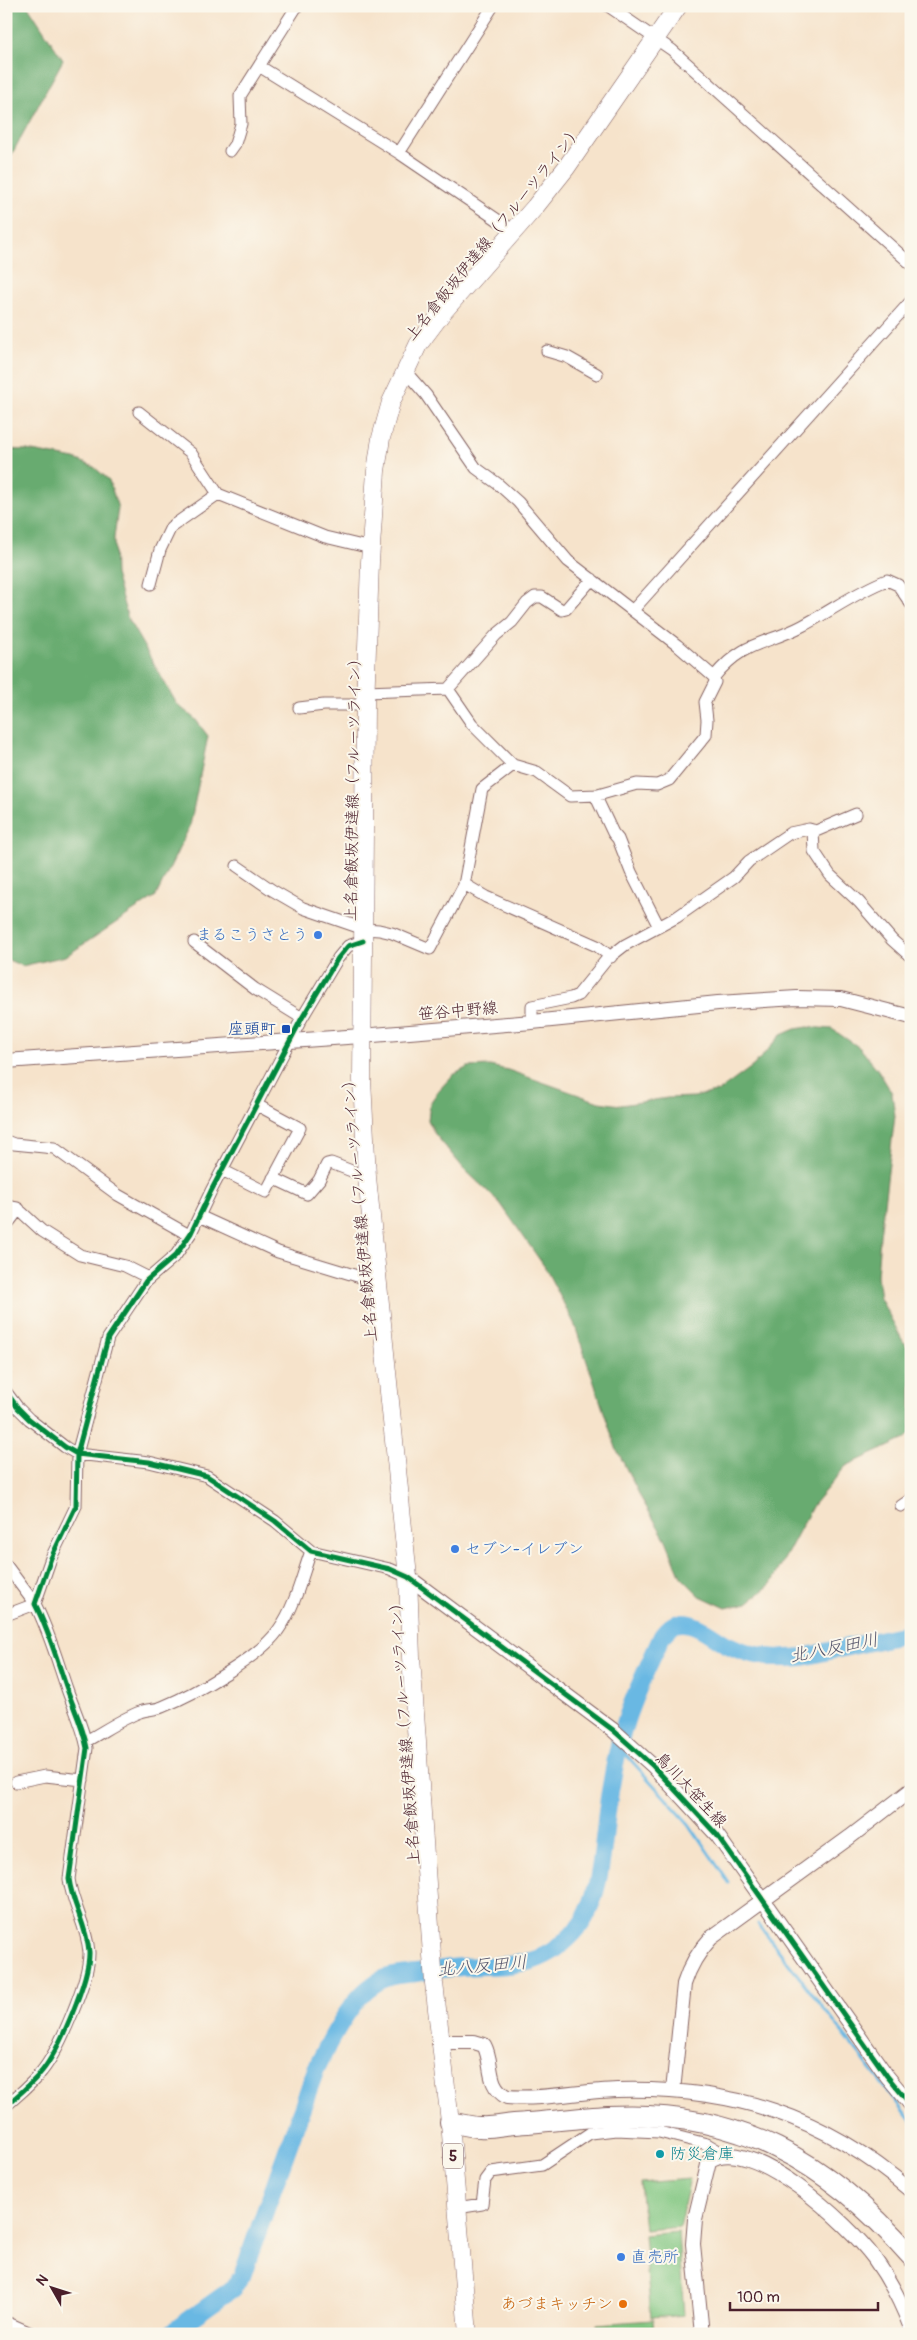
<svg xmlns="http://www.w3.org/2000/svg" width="917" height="2340" viewBox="0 0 917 2340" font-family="Pangolin,'Klee One',sans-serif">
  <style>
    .green { fill: #81c681; stroke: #667256 }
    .forest { fill: #68ab6f; stroke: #59654d }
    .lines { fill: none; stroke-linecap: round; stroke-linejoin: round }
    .stream { stroke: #69b8e3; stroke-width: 3 }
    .river { stroke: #69b8e3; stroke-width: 18 }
    .minor-casing { stroke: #866463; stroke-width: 13 }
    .tertiary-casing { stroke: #866463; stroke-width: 16 }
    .primary-casing { stroke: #866463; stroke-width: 19 }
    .motorway-casing { stroke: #866463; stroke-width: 22 }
    .minor { stroke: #fff; stroke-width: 11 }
    .tertiary { stroke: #fff; stroke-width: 14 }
    .primary { stroke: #fff; stroke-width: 18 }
    .motorway { stroke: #fff; stroke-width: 20 }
    .cycleway-casing { stroke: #fbf7ec; stroke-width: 8 }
    .cycleway { stroke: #00873e; stroke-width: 5 }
    .shop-dot { fill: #3f7fe0; stroke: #fbf7ec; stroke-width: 2 }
    .transit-dot { fill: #1a4fb4; stroke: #fbf7ec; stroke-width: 2 }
    .culture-dot { fill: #0f9aa8; stroke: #fbf7ec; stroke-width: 2 }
    .food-dot { fill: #e8710a; stroke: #fbf7ec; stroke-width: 2 }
    .labels { text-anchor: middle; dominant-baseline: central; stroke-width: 4; stroke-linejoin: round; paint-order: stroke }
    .shield { fill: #fbf7ec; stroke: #7f6065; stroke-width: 1 }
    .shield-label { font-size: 15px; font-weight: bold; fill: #4a1f2b }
    .street-label { font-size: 16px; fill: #4a1f2b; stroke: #fbf7ec }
    .shop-label { font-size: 16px; fill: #366cbe; stroke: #fbf7ec; text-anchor: start }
    .transit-label { font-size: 16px; fill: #164399; stroke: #fbf7ec; text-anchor: end }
    .culture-label { font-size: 16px; fill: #0d838f; stroke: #fbf7ec; text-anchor: start }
    .food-label { font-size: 16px; fill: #c56008; stroke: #fbf7ec; text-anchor: end }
    .water-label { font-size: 18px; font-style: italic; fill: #55556b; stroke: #fbf7ec }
  </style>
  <rect width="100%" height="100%" fill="#fbf7ec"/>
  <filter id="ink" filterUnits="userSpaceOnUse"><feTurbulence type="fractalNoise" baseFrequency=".02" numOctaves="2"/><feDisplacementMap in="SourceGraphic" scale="10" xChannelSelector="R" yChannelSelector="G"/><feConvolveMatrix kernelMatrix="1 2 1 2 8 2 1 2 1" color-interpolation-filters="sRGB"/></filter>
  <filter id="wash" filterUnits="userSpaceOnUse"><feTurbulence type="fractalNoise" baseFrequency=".0096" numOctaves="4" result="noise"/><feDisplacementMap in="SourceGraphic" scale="20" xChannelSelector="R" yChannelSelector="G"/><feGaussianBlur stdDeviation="1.12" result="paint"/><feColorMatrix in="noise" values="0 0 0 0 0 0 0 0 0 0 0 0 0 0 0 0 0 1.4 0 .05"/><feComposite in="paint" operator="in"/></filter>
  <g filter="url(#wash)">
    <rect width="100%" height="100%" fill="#f6e3cb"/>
    <!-- green -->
    <path class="green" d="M690,2179L679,2227L645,2230L640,2183Z
      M678,2232L684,2315L651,2318L644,2235Z
      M653,2320L654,2334H598L597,2324Z"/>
    <!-- forest -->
    <path class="forest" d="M6,6H28L63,60L6,165Z
      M6,449L27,450L75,459L94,467L109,480L118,508L114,538L115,574L128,619L177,704L196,720L208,736L190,826L156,896L66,956L22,966L6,959Z
      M808,1027L832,1029L860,1048L878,1070L892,1093L895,1116L880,1236L877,1276L880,1298L904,1343L911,1351V1433L905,1439L846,1466L813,1505L771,1584L748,1603L726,1608L700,1596L681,1577L666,1540L642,1500L616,1448L574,1323L544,1266L500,1203L464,1169L435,1134L428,1120L430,1103L439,1090L453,1075L468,1067L490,1066L508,1070L599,1102L621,1105L667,1098L694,1097L719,1091L753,1066L781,1035L795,1029Z"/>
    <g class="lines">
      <!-- stream -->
      <path class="stream" d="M619,1747L689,1824L729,1883
        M758,1924L911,2121"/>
      <!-- river -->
      <path class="river" d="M169,2334L232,2289L242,2276L316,2069C328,2044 350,2000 373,1985C386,1975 401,1975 416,1973C431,1971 446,1968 461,1967C511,1964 542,1971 578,1928C603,1899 603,1834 609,1797C613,1774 617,1749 624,1727C633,1695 649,1665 662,1636C667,1630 672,1623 681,1623C697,1622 713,1637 726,1644C751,1657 775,1660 802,1657L911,1633"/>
    </g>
  </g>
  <g filter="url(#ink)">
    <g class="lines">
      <!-- minor casing -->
      <g class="minor-casing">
        <path id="minor" d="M608,6L672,50L911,264
          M259,66L399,153L514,231
          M230,151L235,144L241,124L240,96L297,6
          M399,153L493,6
          M547,351L567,357L597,374
          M405,371L426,395L476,468L498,484L518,502L568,561L677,645L714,677C744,640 766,645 802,626C831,611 856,592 887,580L898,585L911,604
          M139,412L191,453L218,494
          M592,579L566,609L562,610L542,597H535L527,603L512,622L496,635L448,689L472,724L513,765L537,772L570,796L598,795L637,784L657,785L669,780L706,735L707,720L705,702L715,682L714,677
          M151,584L160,550L171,527L218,494L325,537L371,548
          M633,610L911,301
          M366,692L448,689
          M299,708L324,705H365
          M595,795L613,833L618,839L631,872L659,927
          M813,830L814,851L830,875L859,902L892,940L911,957
          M237,866L272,890L303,908L364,929L379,930L392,933L430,949L464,885L482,789L513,765
          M464,884L486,897L597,946L611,957
          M194,942L255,989L302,1018
          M532,1022V1006L571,998L578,995L607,959L625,945L677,917L734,877L749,861L790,833L809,829L816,831L856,814
          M6,1141L14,1144L54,1148L118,1195L189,1235
          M222,1170L266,1192L300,1128L257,1105
          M273,1178L307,1194L319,1180L327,1164L331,1163L367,1177
          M6,1206L17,1208L42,1231L80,1255L125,1266L149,1278
          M199,1216L278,1252L377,1282
          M6,1226L19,1209
          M6,1392L18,1408L29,1419L65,1447L77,1454L149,1462L207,1476L275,1521L311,1551L390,1569L408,1577
          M901,1506L911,1499
          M6,1565L35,1604L6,1615
          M86,1741C103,1732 121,1719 140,1712C147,1709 155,1710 162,1707C194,1694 261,1657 279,1629C295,1607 302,1576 311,1551
          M16,1782L45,1776L83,1780
          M6,2106C18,2095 32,2084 42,2071C59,2050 90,1978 89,1952C87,1926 72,1904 69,1879L87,1748C83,1727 74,1709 67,1689C57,1660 49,1631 35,1604L51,1558L76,1506L77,1454L108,1338L146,1281L176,1255L191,1233L211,1191L302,1018L338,958L348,946L363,941
          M457,2208L482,2204L485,2180L491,2172L542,2165L590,2133L616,2130L659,2132L707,2144L724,2154
          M6,2322L33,2334"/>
      </g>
      <!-- tertiary casing -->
      <g class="tertiary-casing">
        <path id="tertiary" d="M6,1061L361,1036L532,1022L718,1003L797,998L841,999L911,1017
          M408,1577L613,1730L653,1766L717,1835L887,2076L911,2105
          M439,2042H474L484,2045C494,2063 485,2085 507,2097C543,2100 581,2091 617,2090C732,2087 823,2115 911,2191
          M673,2091L684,1984C690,1965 698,1952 711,1938L850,1837L911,1790
          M702,2334L693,2244L695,2219L709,2161C749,2131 851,2226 874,2258C889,2279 902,2304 911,2328"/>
      </g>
      <!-- primary casing -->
      <g class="primary-casing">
        <path id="primary" d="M468,2334L450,2122L434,1983L411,1657L408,1577L367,1177L362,1080L365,705L370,562L376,471L381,438L391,402L418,345L442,313L535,207L566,168L678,6"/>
      </g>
      <!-- motorway casing -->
      <g class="motorway-casing">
        <path id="motorway" d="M450,2122C460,2124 470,2127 480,2127C491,2128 503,2125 514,2124C545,2122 576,2118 608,2116C737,2109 828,2161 911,2256"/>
      </g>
      <!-- minor -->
      <use href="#minor" class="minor"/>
      <!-- tertiary -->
      <use href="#tertiary" class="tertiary"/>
      <!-- primary -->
      <use href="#primary" class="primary"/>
      <!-- motorway -->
      <use href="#motorway" class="motorway"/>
      <!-- cycleway casing -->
      <g class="cycleway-casing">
        <path id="cycleway" d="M6,1392L18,1408L29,1419L65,1447L77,1454L149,1462L207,1476L275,1521L311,1551L390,1569L408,1577L613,1730L653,1766L717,1835L887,2076L911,2105
          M6,2106C18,2095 32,2084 42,2071C59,2050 90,1978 89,1952C87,1926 72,1904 69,1879L87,1748C83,1727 74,1709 67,1689C57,1660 49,1631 35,1604L51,1558L76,1506L77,1454L108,1338L146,1281L176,1255L191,1233L211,1191L302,1018L338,958L348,946L363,941"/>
      </g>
      <!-- cycleway -->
      <use href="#cycleway" class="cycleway"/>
    </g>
  </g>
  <!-- markers -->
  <g class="shop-dot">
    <circle cx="318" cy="935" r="5"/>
    <circle cx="455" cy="1549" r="5"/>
    <circle cx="621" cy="2257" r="5"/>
  </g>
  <rect class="transit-dot" x="281" y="1024" width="10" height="10" rx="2.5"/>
  <circle class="culture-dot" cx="660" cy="2154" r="5"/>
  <circle class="food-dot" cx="623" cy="2304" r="5"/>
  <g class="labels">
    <!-- shield labels -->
    <rect class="shield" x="443" y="2143.5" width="20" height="25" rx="4"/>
    <g class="shield-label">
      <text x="453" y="2156">5</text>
    </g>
    <!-- street labels -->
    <g class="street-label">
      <text transform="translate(494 233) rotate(-51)">上名倉飯坂伊達線（フルーツライン）</text>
      <text transform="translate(353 786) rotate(-89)">上名倉飯坂伊達線（フルーツライン）</text>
      <text transform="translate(458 1011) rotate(-5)">笹谷中野線</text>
      <text transform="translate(360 1207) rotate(-95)">上名倉飯坂伊達線（フルーツライン）</text>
      <text transform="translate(405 1730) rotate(-94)">上名倉飯坂伊達線（フルーツライン）</text>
      <text transform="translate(691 1790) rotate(47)">鳥川大笹生線</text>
    </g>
    <!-- shop labels -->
    <g class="shop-label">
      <text x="308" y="935" text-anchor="end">まるこうさとう</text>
      <text x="465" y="1549">セブン-イレブン</text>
      <text x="631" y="2257">直売所</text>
    </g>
    <!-- transit labels -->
    <g class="transit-label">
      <text x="276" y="1029">座頭町</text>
    </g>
    <!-- culture labels -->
    <g class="culture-label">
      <text x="670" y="2154">防災倉庫</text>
    </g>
    <!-- food labels -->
    <g class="food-label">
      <text x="613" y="2304">あづまキッチン</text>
    </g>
    <!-- water labels -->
    <g class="water-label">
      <text transform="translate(834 1648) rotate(-11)">北八反田川</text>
      <text transform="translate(482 1966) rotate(-5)">北八反田川</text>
    </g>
  </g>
  <!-- margin -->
  <rect width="917" height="2340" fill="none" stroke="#fbf7ec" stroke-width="25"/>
  <!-- north arrow -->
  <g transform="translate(52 2288) rotate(309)" stroke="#fbf7ec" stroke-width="4" paint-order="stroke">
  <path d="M0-4L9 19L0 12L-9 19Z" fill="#4a1f2b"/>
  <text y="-8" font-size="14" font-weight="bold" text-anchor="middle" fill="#4a1f2b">N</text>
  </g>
  <!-- scale -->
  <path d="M730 2302v8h148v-8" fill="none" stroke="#4a1f2b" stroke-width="2.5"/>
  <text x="737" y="2302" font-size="15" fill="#4a1f2b" stroke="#fbf7ec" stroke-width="4" paint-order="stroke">100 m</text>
</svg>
